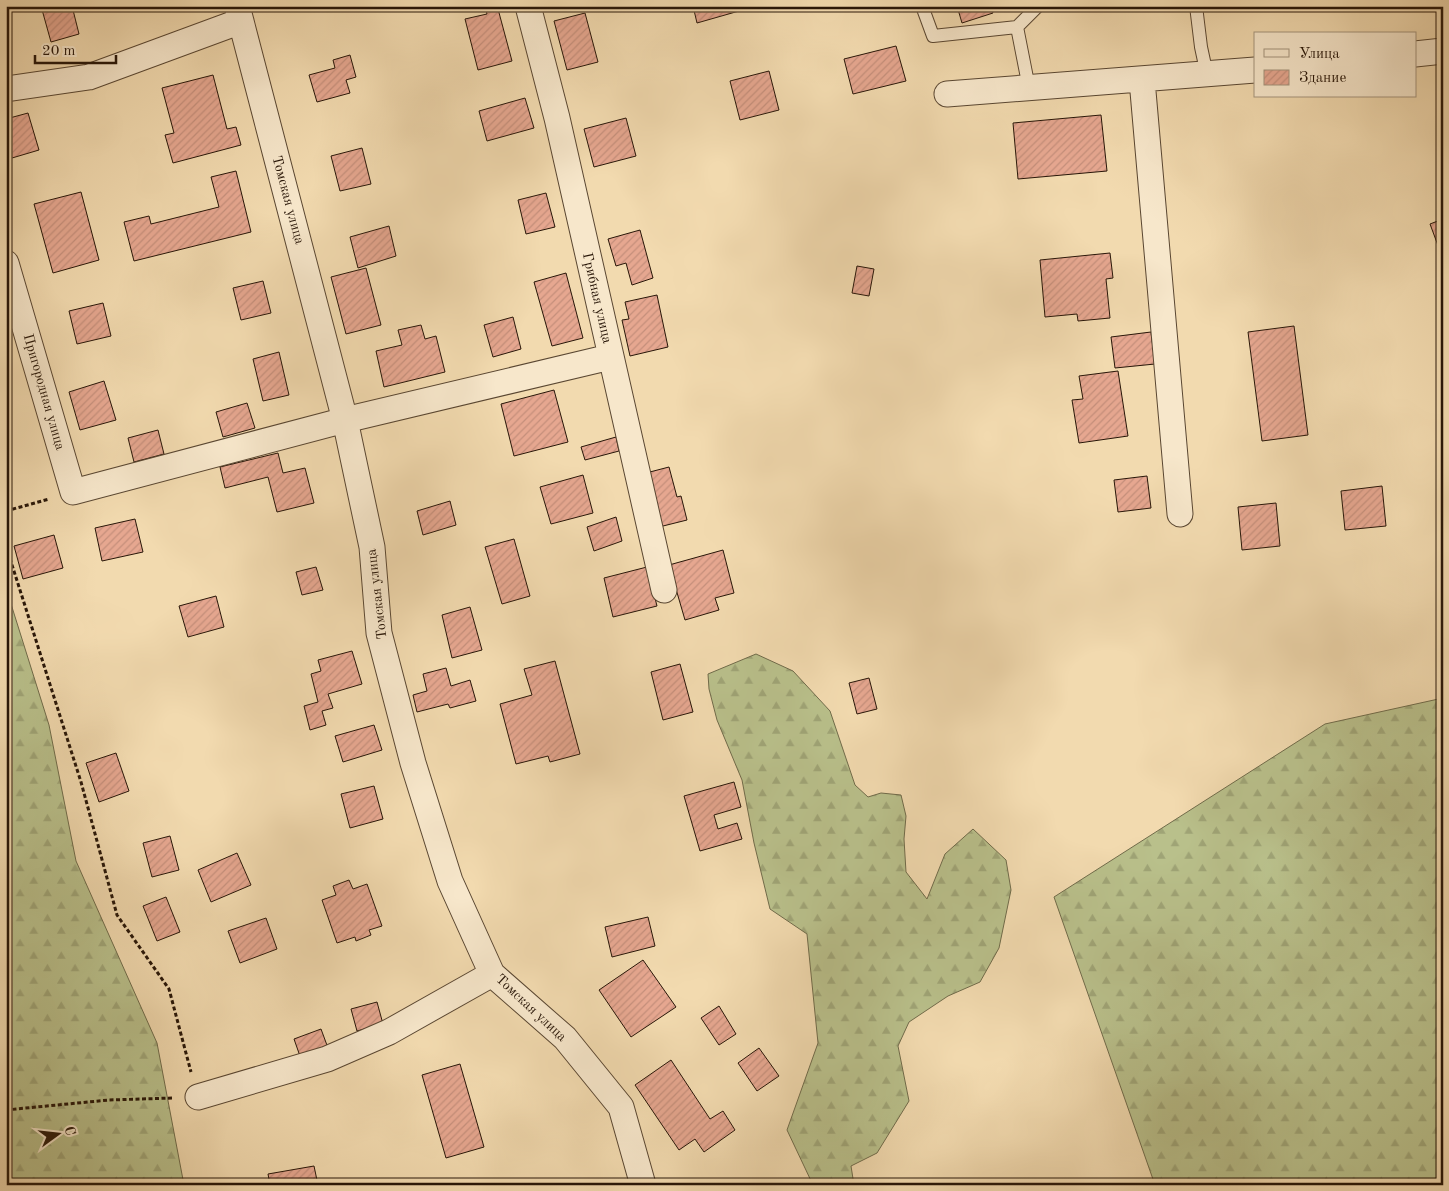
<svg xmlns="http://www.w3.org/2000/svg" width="1449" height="1191" viewBox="0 0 1449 1191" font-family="'Old Standard TT',serif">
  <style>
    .forest { fill: url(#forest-firs); stroke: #706b4a }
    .building { fill: url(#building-hatch); stroke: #281608 }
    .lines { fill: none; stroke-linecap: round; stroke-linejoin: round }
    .service-casing { stroke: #5a4732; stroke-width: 14 }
    .minor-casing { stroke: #5a4732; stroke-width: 27 }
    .path { stroke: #281608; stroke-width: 3; stroke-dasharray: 4 2.5; stroke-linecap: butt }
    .service { stroke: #f7e7cb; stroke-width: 12 }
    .minor { stroke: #f7e7cb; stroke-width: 25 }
    .labels { text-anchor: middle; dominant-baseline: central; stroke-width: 4; stroke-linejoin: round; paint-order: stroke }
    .street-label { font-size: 14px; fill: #281608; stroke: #f7e7cb }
  </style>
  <defs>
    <pattern id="forest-firs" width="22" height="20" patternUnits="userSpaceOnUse" patternTransform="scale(1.25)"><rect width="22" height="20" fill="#b9c08b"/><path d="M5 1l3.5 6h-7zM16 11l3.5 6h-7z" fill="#9fa476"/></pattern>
    <pattern id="building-hatch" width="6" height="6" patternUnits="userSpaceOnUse" patternTransform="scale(1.25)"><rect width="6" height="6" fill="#e6a790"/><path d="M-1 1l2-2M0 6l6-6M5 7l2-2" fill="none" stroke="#c58f7b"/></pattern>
  </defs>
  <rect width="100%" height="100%" fill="#f2daaf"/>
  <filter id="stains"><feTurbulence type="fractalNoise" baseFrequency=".004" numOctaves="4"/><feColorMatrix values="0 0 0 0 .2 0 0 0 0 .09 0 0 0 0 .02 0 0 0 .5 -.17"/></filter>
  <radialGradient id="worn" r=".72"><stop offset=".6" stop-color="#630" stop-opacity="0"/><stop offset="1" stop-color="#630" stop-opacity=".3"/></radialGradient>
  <!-- forest -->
  <path class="forest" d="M6,588L49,725L76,861L157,1043L184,1185H6Z
    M756,654L793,671L830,711L855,785L868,797L881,793L901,795L906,816L904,839L906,872L927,899L945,854L973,829L1006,860L1011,890L999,948L980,982L948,996L909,1022L898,1046L909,1101L877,1153L851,1166L854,1185H813L787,1130L818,1043L807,934L770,909L754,843L742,780L717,720L709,689L708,674Z
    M1443,698V1185H1155L1054,897L1325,724Z"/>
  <!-- building -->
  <path class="building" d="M41,6H72L79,34L51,42Z
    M485,6H508L498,9L512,61L478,70L465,19L487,14Z
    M693,6H737L739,11L697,23Z
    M957,6H990L993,13L962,23Z
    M585,13L598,62L567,70L554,21Z
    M896,46L906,81L853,94L844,59Z
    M350,55L356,77L346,80L350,93L317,102L309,75L335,68L333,60Z
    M769,71L779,110L740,120L730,81Z
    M213,75L227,129L236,127L241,145L173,163L165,135L174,133L162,88Z
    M525,98L534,128L487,141L479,111Z
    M28,113L39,150L12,158L6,136V119Z
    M1101,115L1107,171L1018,179L1013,123Z
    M626,118L636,156L594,167L584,129Z
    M362,148L371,184L340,191L331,156Z
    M236,171L251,232L134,261L124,222L149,216L151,224L219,207L211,177Z
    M81,192L99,260L53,273L34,204Z
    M546,193L555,227L526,234L518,200Z
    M1443,219V259L1430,224Z
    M389,226L396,256L358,268L350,237Z
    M640,230L653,278L632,285L626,263L616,266L608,239Z
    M1110,253L1113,278L1106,279L1110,318L1078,321L1077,314L1045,317L1040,260Z
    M857,266L874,269L869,296L852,293Z
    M366,268L381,325L346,334L331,277Z
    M566,273L583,338L552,346L534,282Z
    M263,281L271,313L241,320L233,288Z
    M657,295L668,347L630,356L622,320L629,319L625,302Z
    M103,303L111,336L77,344L69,311Z
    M513,317L521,349L493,357L484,325Z
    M421,325L425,339L436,336L445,372L384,387L376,351L402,345L398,330Z
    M1294,326L1308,435L1262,441L1248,332Z
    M1151,332L1155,364L1115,368L1111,337Z
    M279,352L289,395L263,401L253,359Z
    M1118,371L1128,436L1079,443L1072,400L1083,399L1079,376Z
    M104,381L116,420L80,430L69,392Z
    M554,390L568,442L514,456L501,404Z
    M247,403L255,428L223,437L216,412Z
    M158,430L164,454L134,462L128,438Z
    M616,437L619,451L585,460L581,447Z
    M278,453L283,473L305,468L314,503L277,512L268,477L225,488L220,467Z
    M669,467L677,497L681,496L687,520L659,527L646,473Z
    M583,475L593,513L551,524L540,487Z
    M1147,476L1151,508L1118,512L1114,480Z
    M1382,486L1386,526L1345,530L1341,491Z
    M450,501L456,525L423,535L417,511Z
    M1276,503L1280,546L1242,550L1238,507Z
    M616,517L622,541L594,551L587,527Z
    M135,519L143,552L102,561L95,528Z
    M54,535L63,568L23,579L14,546Z
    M514,539L530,596L502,604L485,547Z
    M723,550L734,593L715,598L719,610L685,620L669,565Z
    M316,567L323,590L302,595L296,572Z
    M647,567L657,606L613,617L604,578Z
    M216,596L224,627L188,637L179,606Z
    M470,607L482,650L452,658L442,615Z
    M352,651L362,684L328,694L333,708L322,711L326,725L310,730L304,706L318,702L311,674L321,671L318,660Z
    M555,661L580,754L550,762L548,756L516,764L500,704L532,695L524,669Z
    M680,664L693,712L663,720L651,672Z
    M446,668L451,686L470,680L476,701L450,708L448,704L417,712L413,695L427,691L423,674Z
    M869,678L877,709L857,714L849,683Z
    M374,725L382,750L343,762L335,736Z
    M116,753L129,791L99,802L86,763Z
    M734,782L741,807L714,815L718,829L737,823L742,839L700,851L684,796Z
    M374,786L383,819L350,828L341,794Z
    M170,836L179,870L152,877L143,843Z
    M237,853L251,885L211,902L198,870Z
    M349,880L353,889L367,884L382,926L369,930L371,935L356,941L355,937L337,943L322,900L336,895L333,886Z
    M166,897L180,932L157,941L143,906Z
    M648,917L655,946L612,957L605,927Z
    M266,918L277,949L240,963L228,931Z
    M643,960L676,1007L631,1037L599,990Z
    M377,1002L383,1024L357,1031L351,1009Z
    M719,1006L736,1034L719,1045L701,1018Z
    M321,1029L328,1048L301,1059L294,1039Z
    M759,1048L779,1076L757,1091L738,1063Z
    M671,1060L710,1119L723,1111L735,1130L704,1152L695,1139L679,1150L635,1085Z
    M460,1064L484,1147L446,1158L422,1075Z
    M314,1166L318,1185H270L268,1174Z"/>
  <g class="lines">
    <!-- service casing -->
    <g class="service-casing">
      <path id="service" d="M922,6L933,36L1017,27L1038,6
        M1196,6L1201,47L1207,75
        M1017,27L1029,88"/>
    </g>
    <!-- minor casing -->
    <g class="minor-casing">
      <path id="minor" d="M237,6L345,420L372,547L379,633L413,763L450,881L492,974L565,1038L621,1107L643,1185
        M528,6L557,118L664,590
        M1415,54L1443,51
        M1142,80L1180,514
        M6,89L89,77L241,21
        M947,94L1255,70
        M6,263L73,492L345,420L610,357
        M198,1097L327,1059L389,1032L492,974"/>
    </g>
    <!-- path -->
    <path class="path" d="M6,511L49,499
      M6,546L81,782L117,915L169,989L191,1072
      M6,1110L109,1100L173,1098"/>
    <!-- service -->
    <use href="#service" class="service"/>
    <!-- minor -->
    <use href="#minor" class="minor"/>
  </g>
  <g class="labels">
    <!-- street labels -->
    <g class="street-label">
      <text transform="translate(288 200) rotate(75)">Томская улица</text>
      <text transform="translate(597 298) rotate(77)">Грибная улица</text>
      <text transform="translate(44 392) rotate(74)">Пригородная улица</text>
      <text transform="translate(377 594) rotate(-97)">Томская улица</text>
      <text transform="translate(531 1008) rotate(43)">Томская улица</text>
    </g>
  </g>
  <!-- margin -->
  <rect width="1449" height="1191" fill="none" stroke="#f2daaf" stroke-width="25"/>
  <rect x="8" y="8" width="1434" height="1176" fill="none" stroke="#281608" stroke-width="2.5"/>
  <rect x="12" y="12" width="1424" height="1166" fill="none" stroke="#281608"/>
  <!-- legend -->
  <rect x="1254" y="32" width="162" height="65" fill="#f7e7cb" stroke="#a4937d"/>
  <rect x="1264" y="49" width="25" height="8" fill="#f7e7cb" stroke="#a4937d"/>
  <text x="1299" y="58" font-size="15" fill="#281608">Улица</text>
  <rect x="1264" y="70" width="25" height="15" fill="url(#building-hatch)" stroke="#a4937d"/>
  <text x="1299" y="82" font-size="15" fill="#281608">Здание</text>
  <!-- north arrow -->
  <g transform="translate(58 1134) rotate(75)" stroke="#f7e7cb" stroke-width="4" paint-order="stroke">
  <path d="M0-4L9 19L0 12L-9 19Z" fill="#281608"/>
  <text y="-8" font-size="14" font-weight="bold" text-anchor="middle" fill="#281608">С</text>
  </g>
  <!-- scale -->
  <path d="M35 55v8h81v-8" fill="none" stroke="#281608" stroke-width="2.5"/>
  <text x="42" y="55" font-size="15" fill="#281608" stroke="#f7e7cb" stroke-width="4" paint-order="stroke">20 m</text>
  <rect width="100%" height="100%" filter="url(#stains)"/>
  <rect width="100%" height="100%" fill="url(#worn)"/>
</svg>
